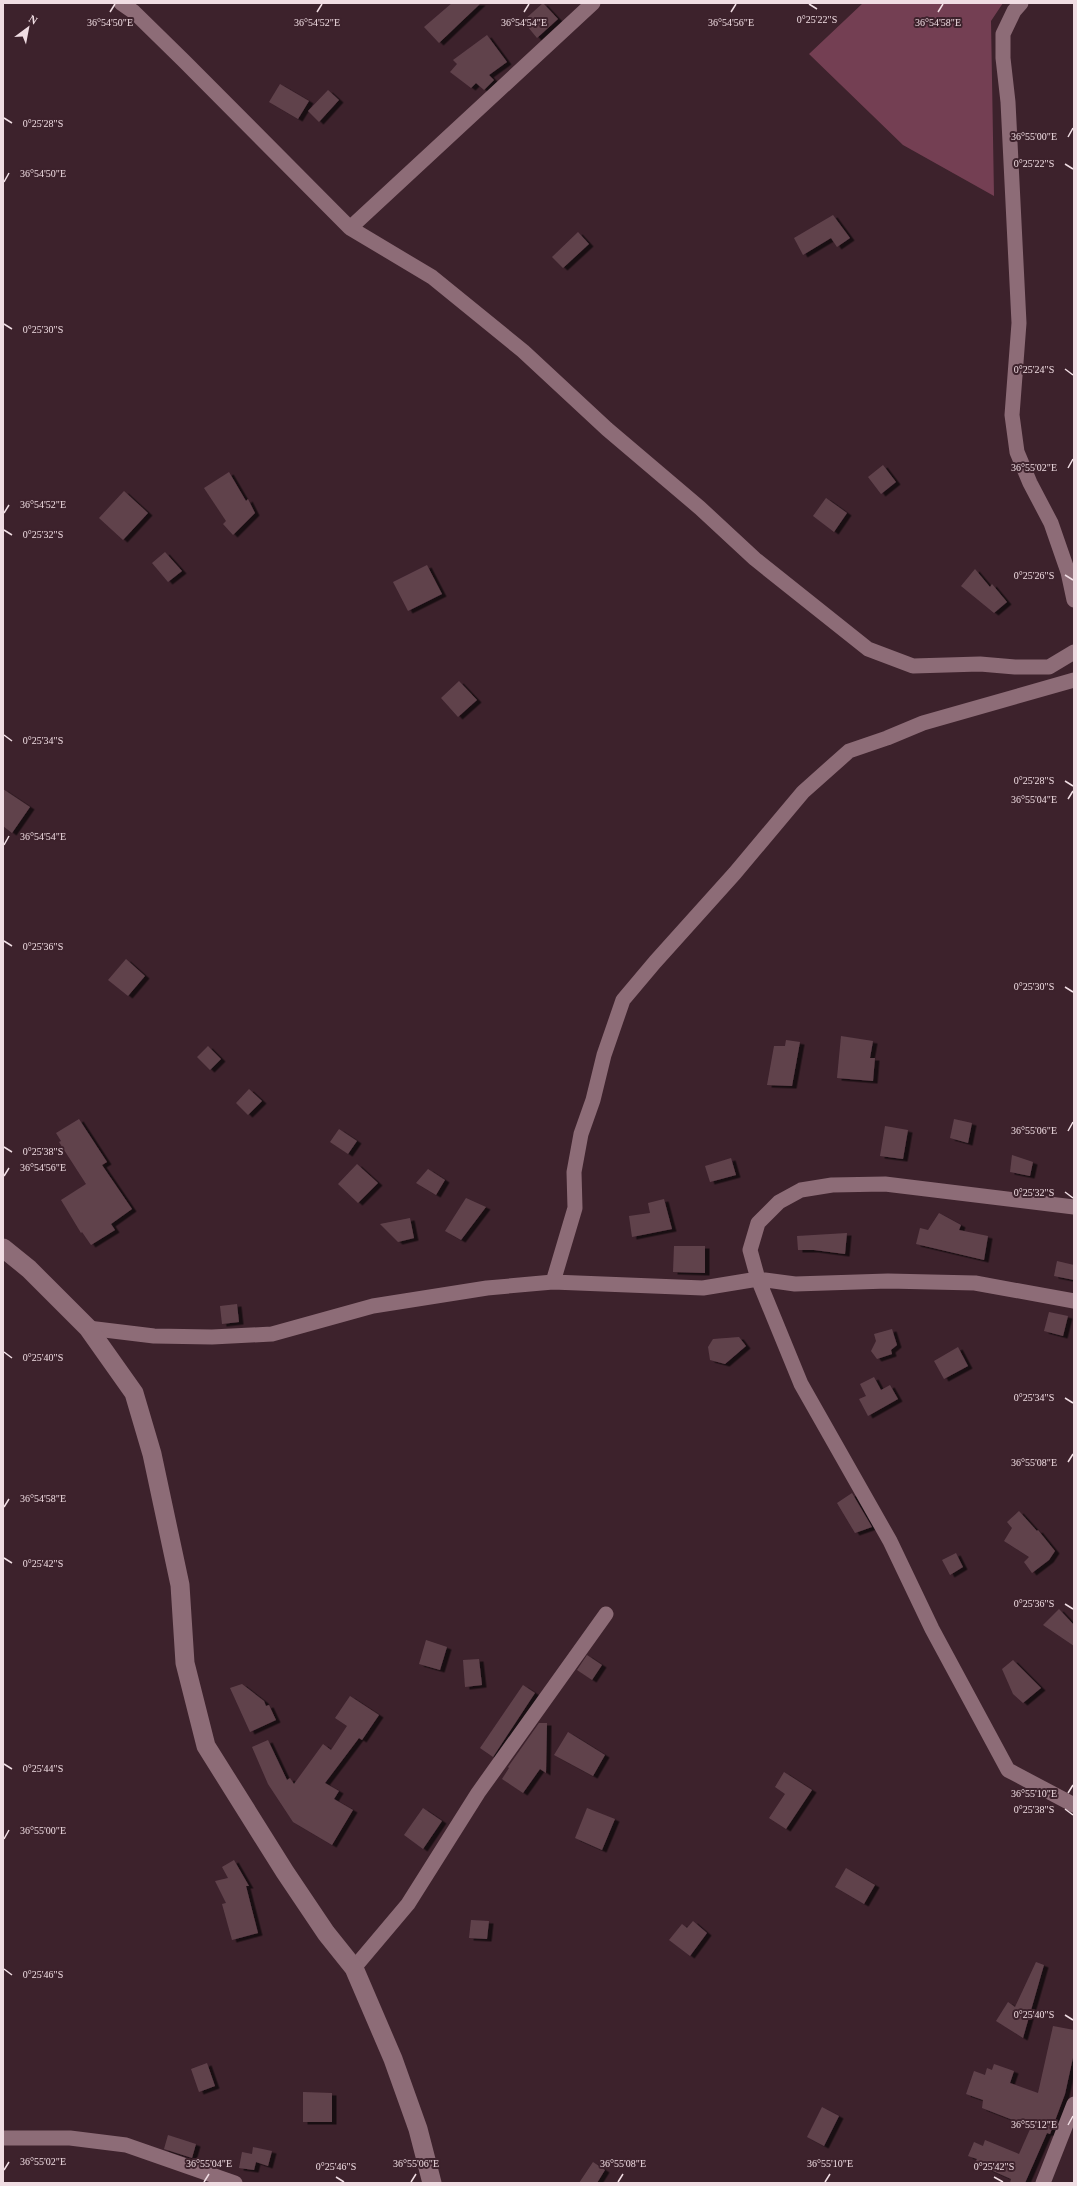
<svg xmlns="http://www.w3.org/2000/svg" width="1077" height="2186" viewBox="0 0 1077 2186" font-family="Georgia,serif">
  <style>
    .green { fill: #743f53 }
    .building { fill: #60424c; filter: url(#shadow) }
    .lines { fill: none; stroke-linecap: round; stroke-linejoin: round }
    .minor { stroke: #8d6c77; stroke-width: 15 }
    .tertiary { stroke: #8d6c77; stroke-width: 19 }
    .ticks { fill: none; stroke: #f0dde3; stroke-width: 1.5 }
    .ticks-label { font-size: 10px; text-anchor: middle; fill: #f0dde3; stroke: #3d222c; stroke-width: 4; stroke-linejoin: round; paint-order: stroke }
  </style>
  <defs>
    <filter id="shadow"><feDropShadow dx="4.5" dy="2.5" stdDeviation="0" flood-color="#0009"/></filter>
  </defs>
  <rect width="100%" height="100%" fill="#3d222c"/>
  <!-- green -->
  <path class="green" d="M863,3H1003L991,21L994,196L903,145L809,54Z"/>
  <!-- building -->
  <path class="building" d="M452,3H481L439,43L424,27Z
    M543,3L558,19L537,38L523,21Z
    M487,35L507,62L489,75L494,80L484,90L476,83L471,88L450,72L457,64L453,60Z
    M280,84L309,101L298,119L269,102Z
    M328,90L339,100L319,122L308,111Z
    M833,215L850,238L837,247L831,238L803,255L794,238Z
    M578,232L589,244L563,268L552,257Z
    M883,465L896,482L881,494L868,477Z
    M229,472L246,501L248,499L255,513L233,535L223,524L226,521L204,488Z
    M124,491L148,513L123,540L99,518Z
    M826,498L847,513L834,532L813,516Z
    M165,552L182,571L168,582L152,563Z
    M427,565L442,594L408,611L393,582Z
    M975,569L990,587L992,584L1007,602L994,613L961,586Z
    M459,681L477,700L458,717L441,698Z
    M3,789L30,807L12,833L3,826Z
    M126,959L145,976L128,996L108,980Z
    M841,1036L873,1041L870,1058H875L873,1081L837,1078Z
    M786,1040L800,1042L792,1086L767,1085L774,1046H785Z
    M208,1046L221,1059L210,1070L197,1057Z
    M249,1089L262,1101L248,1115L236,1103Z
    M79,1119L107,1162L102,1165L132,1209L111,1224L115,1230L91,1245L82,1232L81,1233L61,1200L86,1184L59,1142L61,1141L56,1133Z
    M954,1119L972,1123L968,1143L950,1138Z
    M885,1126L908,1130L903,1159L880,1156Z
    M339,1129L357,1141L348,1154L330,1142Z
    M1012,1155L1033,1162L1030,1176L1010,1172Z
    M731,1158L736,1175L710,1182L705,1166Z
    M357,1164L378,1183L358,1203L338,1184Z
    M428,1169L445,1180L436,1195L416,1183Z
    M466,1198L486,1207L461,1240L445,1231Z
    M664,1199L672,1229L632,1237L629,1216L650,1213L648,1203Z
    M939,1213L961,1225L959,1230L988,1236L984,1260L916,1244L920,1228L928,1230Z
    M410,1218L414,1238L398,1242L380,1224Z
    M847,1233L845,1254L814,1250H798L797,1236Z
    M674,1246H705V1273L673,1272Z
    M1057,1261L1074,1265V1280L1054,1276Z
    M237,1304L239,1322L222,1324L220,1306Z
    M1049,1312L1068,1316L1063,1336L1044,1331Z
    M892,1329L897,1345L891,1350L892,1354L877,1359L871,1351L876,1341L874,1334Z
    M739,1337L746,1346L725,1364L710,1360L708,1347L713,1339Z
    M958,1347L968,1366L944,1379L934,1361Z
    M874,1377L881,1390L890,1385L898,1399L868,1416L859,1399L866,1396L860,1384Z
    M852,1493L872,1527L855,1533L837,1503Z
    M1019,1511L1037,1531L1038,1530L1055,1551L1049,1560L1032,1573L1024,1562L1029,1557L1004,1541L1012,1528L1007,1522Z
    M956,1553L963,1567L950,1575L942,1560Z
    M1059,1609L1074,1625V1646L1043,1625Z
    M426,1640L447,1647L440,1670L419,1664Z
    M587,1655L602,1665L592,1680L577,1670Z
    M479,1659L482,1685L465,1687L463,1660Z
    M1013,1660L1041,1688L1023,1703L1013,1694L1002,1669Z
    M242,1684L264,1701L266,1706L269,1705L276,1720L250,1732L230,1688Z
    M523,1685L535,1693L493,1757L480,1748Z
    M350,1696L379,1715L362,1740L359,1738L325,1783L339,1791L334,1799L353,1810L332,1845L293,1822L268,1784L252,1747L268,1740L287,1780L290,1778L294,1784L323,1744L331,1750L347,1726L335,1718Z
    M539,1723H547L546,1773L540,1769L523,1793L502,1779L509,1768L508,1767Z
    M568,1732L605,1755L593,1776L554,1755Z
    M784,1772L812,1790L786,1829L769,1818L785,1794L775,1787Z
    M423,1808L442,1821L423,1849L404,1835Z
    M587,1808L615,1819L602,1850L575,1838Z
    M234,1860L249,1886H246L258,1933L232,1940L222,1904L226,1903L215,1881L228,1878L222,1867Z
    M846,1868L875,1885L864,1904L835,1887Z
    M471,1920L489,1921L487,1939L469,1938Z
    M693,1921L707,1933L690,1956L669,1940L682,1924L687,1928Z
    M1036,1962L1044,1965L1023,2038L996,2021L1008,2002L1015,2007Z
    M1053,2026L1074,2030V2053L1065,2094L1050,2134L1047,2133L1025,2183H1010L1011,2179L975,2163L977,2159L968,2156L974,2142L983,2146L985,2140L1019,2154L1031,2127L982,2108L983,2100L966,2094L974,2071L985,2075L987,2068L992,2070L994,2064L1014,2071L1010,2083L1038,2093Z
    M207,2063L215,2086L199,2092L191,2069Z
    M303,2092L332,2093V2122H303Z
    M822,2107L839,2116L824,2146L807,2137Z
    M168,2135L196,2144L192,2158L164,2149Z
    M253,2147L272,2151L268,2166L256,2162L254,2170L239,2168L242,2152L252,2154Z
    M593,2162L605,2170L597,2183H579Z"/>
  <g class="lines">
    <!-- minor -->
    <path class="minor" d="M121,3L134,12L184,61L350,228L432,277L523,351L607,429L700,508L755,559L868,649L913,666L980,664L1015,667H1049L1074,652
      M1021,3L1014,11L1003,34V58L1008,102L1019,323L1012,415L1017,452L1030,483L1051,523L1068,572L1074,600
      M350,228L593,3
      M1074,1207L885,1184L832,1185L801,1190L779,1202L758,1223L750,1250L758,1279L801,1384L890,1541L932,1629L1008,1770L1074,1805
      M553,1282L575,1208L574,1172L581,1134L593,1100L604,1055L623,1000L655,962L735,873L803,792L849,751L887,738L923,723L1074,680
      M88,1328L154,1336L212,1337L272,1334L373,1306L487,1288L553,1282L703,1288L758,1279L795,1284L888,1281L975,1283L1074,1301
      M354,1968L408,1904L478,1793L606,1614
      M3,2138H70L126,2145L235,2183
      M1043,2183L1074,2104"/>
    <!-- tertiary -->
    <path class="tertiary" d="M3,1248L29,1269L88,1328L134,1393L152,1454L180,1585L185,1663L206,1746L285,1872L326,1933L354,1968L393,2059L418,2129L432,2183"/>
  </g>
  <!-- ticks -->
  <path class="ticks" d="M809,4L817,9M110,12L115,4M317,12L322,4M524,12L529,4M731,12L736,4M938,12L943,4M4,118L12,123M1068,137L1073,128M1065,164L1073,169M4,182L9,173M4,324L12,329M1065,369L1073,375M1068,468L1073,459M4,513L9,505M4,530L12,535M1065,575L1073,580M4,735L12,741M1065,781L1073,786M1068,799L1073,791M4,845L9,836M4,941L12,946M1065,987L1073,992M1068,1131L1073,1122M4,1147L12,1152M4,1176L9,1168M1065,1192L1073,1198M4,1352L12,1358M1065,1398L1073,1403M1068,1462L1073,1454M4,1507L9,1499M4,1558L12,1563M1065,1604L1073,1609M4,1764L12,1769M1068,1793L1073,1785M1065,1809L1073,1815M4,1839L9,1830M4,1969L12,1975M1065,2015L1073,2020M1068,2125L1073,2116M4,2170L9,2162M336,2177L344,2182M994,2177L1003,2182M204,2182L209,2174M411,2182L416,2174M618,2182L623,2174M825,2182L830,2174"/>
  <g class="ticks-label">
    <text x="817" y="23">0°25'22"S</text>
    <text x="110" y="26">36°54'50"E</text>
    <text x="317" y="26">36°54'52"E</text>
    <text x="524" y="26">36°54'54"E</text>
    <text x="731" y="26">36°54'56"E</text>
    <text x="938" y="26">36°54'58"E</text>
    <text x="43" y="127">0°25'28"S</text>
    <text x="1034" y="140">36°55'00"E</text>
    <text x="1034" y="167">0°25'22"S</text>
    <text x="43" y="177">36°54'50"E</text>
    <text x="43" y="333">0°25'30"S</text>
    <text x="1034" y="373">0°25'24"S</text>
    <text x="1034" y="471">36°55'02"E</text>
    <text x="43" y="508">36°54'52"E</text>
    <text x="43" y="538">0°25'32"S</text>
    <text x="1034" y="579">0°25'26"S</text>
    <text x="43" y="744">0°25'34"S</text>
    <text x="1034" y="784">0°25'28"S</text>
    <text x="1034" y="803">36°55'04"E</text>
    <text x="43" y="840">36°54'54"E</text>
    <text x="43" y="950">0°25'36"S</text>
    <text x="1034" y="990">0°25'30"S</text>
    <text x="1034" y="1134">36°55'06"E</text>
    <text x="43" y="1155">0°25'38"S</text>
    <text x="43" y="1171">36°54'56"E</text>
    <text x="1034" y="1196">0°25'32"S</text>
    <text x="43" y="1361">0°25'40"S</text>
    <text x="1034" y="1401">0°25'34"S</text>
    <text x="1034" y="1466">36°55'08"E</text>
    <text x="43" y="1502">36°54'58"E</text>
    <text x="43" y="1567">0°25'42"S</text>
    <text x="1034" y="1607">0°25'36"S</text>
    <text x="43" y="1772">0°25'44"S</text>
    <text x="1034" y="1797">36°55'10"E</text>
    <text x="1034" y="1813">0°25'38"S</text>
    <text x="43" y="1834">36°55'00"E</text>
    <text x="43" y="1978">0°25'46"S</text>
    <text x="1034" y="2018">0°25'40"S</text>
    <text x="1034" y="2128">36°55'12"E</text>
    <text x="43" y="2165">36°55'02"E</text>
    <text x="209" y="2167">36°55'04"E</text>
    <text x="416" y="2167">36°55'06"E</text>
    <text x="623" y="2167">36°55'08"E</text>
    <text x="830" y="2167">36°55'10"E</text>
    <text x="336" y="2170">0°25'46"S</text>
    <text x="994" y="2170">0°25'42"S</text>
  </g>
  <!-- border -->
  <rect width="1077" height="2186" fill="none" stroke="#f0dde3" stroke-width="8"/>
  <!-- north arrow -->
  <g transform="translate(28 28) rotate(32)" stroke="#3d222c" stroke-width="3" paint-order="stroke">
  <path d="M0-3L7 15L0 10L-7 15Z" fill="#f0dde3"/>
  <text y="-6" font-size="11" font-weight="bold" text-anchor="middle" fill="#f0dde3">N</text>
  </g>
</svg>
